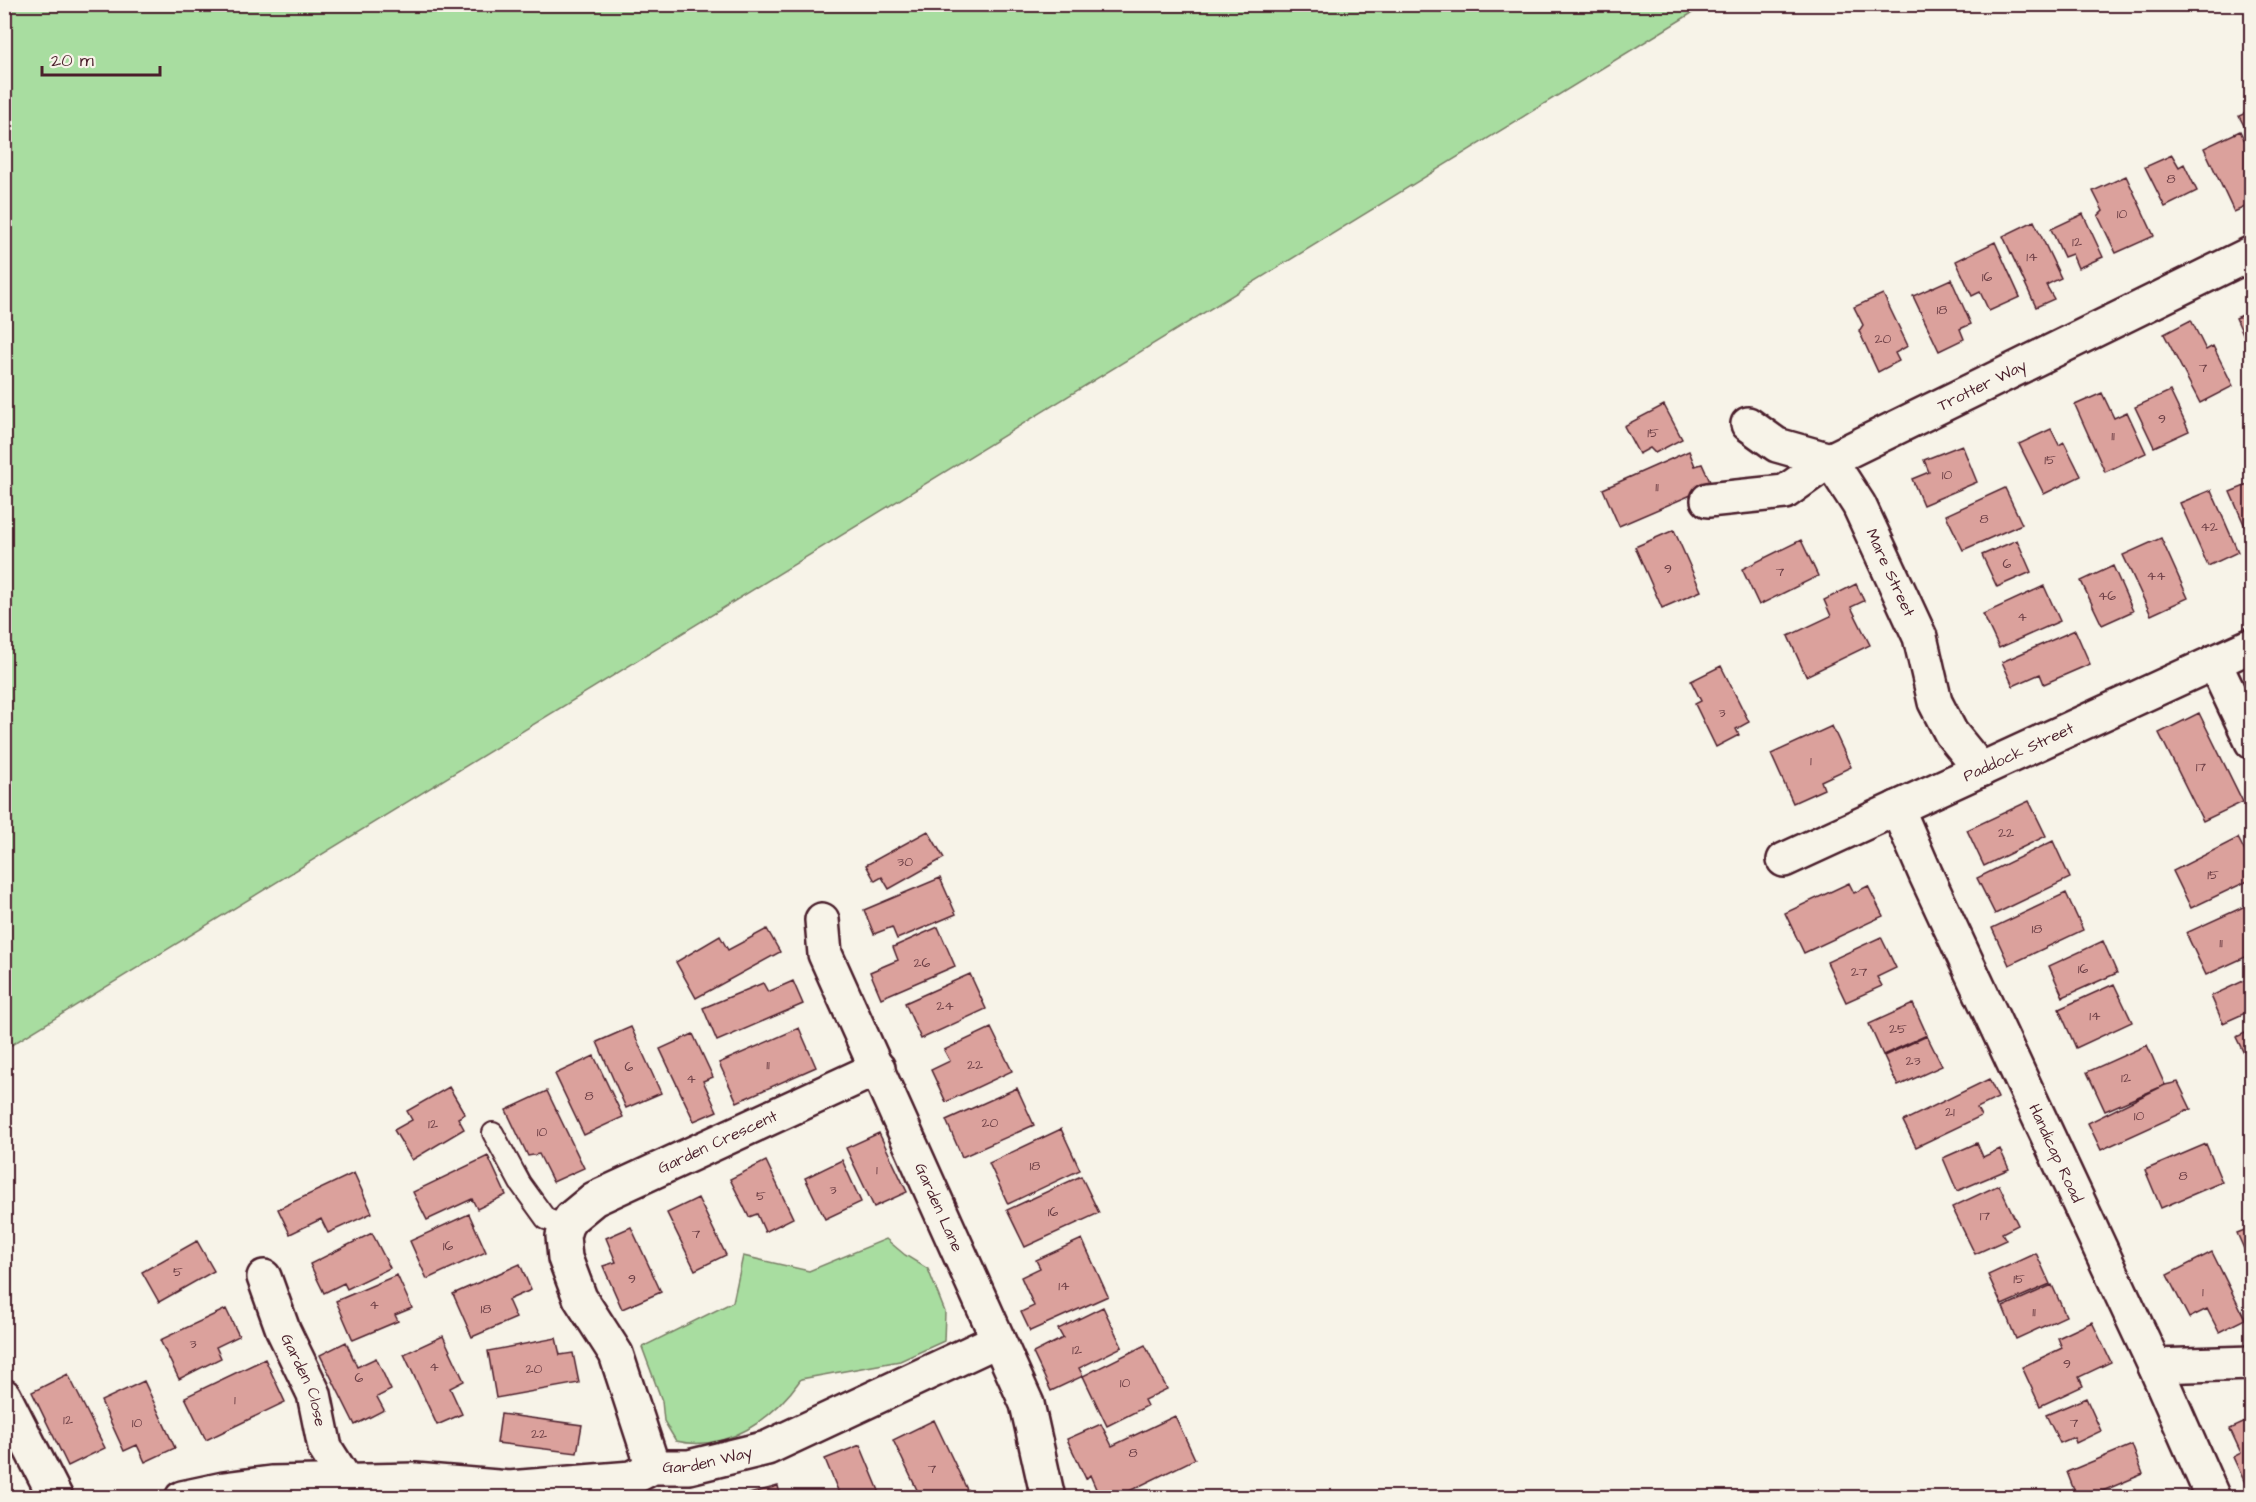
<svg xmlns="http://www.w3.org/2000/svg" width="2256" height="1502" viewBox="0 0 2256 1502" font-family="'Architects Daughter',sans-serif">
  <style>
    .green { fill: #a8dda0; stroke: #797e66; stroke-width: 1.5 }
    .building { fill: #dba19c; stroke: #4a1f2b; stroke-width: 1.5 }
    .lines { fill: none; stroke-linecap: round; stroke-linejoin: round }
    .service-casing { stroke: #4a1f2b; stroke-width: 24 }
    .minor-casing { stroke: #4a1f2b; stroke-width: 38 }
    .service { stroke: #f7f3e8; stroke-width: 20 }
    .minor { stroke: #f7f3e8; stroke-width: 33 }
    .labels { text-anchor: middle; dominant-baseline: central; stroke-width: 5; stroke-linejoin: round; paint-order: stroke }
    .number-label { font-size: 14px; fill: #6e4047 }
    .street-label { font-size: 16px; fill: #4a1f2b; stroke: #f7f3e8 }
  </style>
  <rect width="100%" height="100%" fill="#f7f3e8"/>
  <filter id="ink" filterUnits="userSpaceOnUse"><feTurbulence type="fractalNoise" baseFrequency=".0167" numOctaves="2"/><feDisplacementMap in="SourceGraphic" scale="12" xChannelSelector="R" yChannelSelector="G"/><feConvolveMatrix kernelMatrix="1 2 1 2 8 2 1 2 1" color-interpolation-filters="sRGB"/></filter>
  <g filter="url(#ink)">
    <!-- green -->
    <path class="green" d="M5,4H1705V5L5,1049Z
      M886,1239L905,1255L928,1269L945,1312L944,1341L900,1361L801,1379C773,1419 727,1453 676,1441L664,1421L662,1401L642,1347L733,1302L743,1256L809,1271Z"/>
    <!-- building -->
    <path class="building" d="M2252,110V141L2239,116Z
      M2240,131L2252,155V204L2234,212L2204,148Z
      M2172,155L2179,167L2184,164L2197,191L2165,207L2145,167Z
      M2126,176L2154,236L2116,253L2098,216L2103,211L2093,191Z
      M2083,214L2103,257L2078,268L2072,254L2064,257L2051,229Z
      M2034,221L2061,278L2046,285L2054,299L2036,307L2003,236Z
      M1995,242L2020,297L1989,311L1980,292L1972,296L1956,261Z
      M1951,279L1971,324L1960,329L1964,339L1939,351L1913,296Z
      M1883,294L1908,346L1895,353L1899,361L1878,372L1859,331L1863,325L1854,307Z
      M2252,311V354L2236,318Z
      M2191,320L2206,350L2213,346L2233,386L2200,403L2164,334Z
      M2170,391L2189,431L2154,447L2135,407Z
      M2102,393L2114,418L2127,412L2146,453L2105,472L2075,405Z
      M1664,405L1682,439L1655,453L1650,448L1639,454L1624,426Z
      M2051,429L2059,445L2064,442L2081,476L2044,494L2019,444Z
      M1962,445L1977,482L1923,505L1912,479L1929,472L1924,460Z
      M1689,451L1695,466L1702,464L1712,486L1619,526L1603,489Z
      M2252,483V529L2247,531L2230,492Z
      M2005,488L2022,524L1963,550L1946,515Z
      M2211,490L2238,552L2208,566L2180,503Z
      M1674,530L1701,591L1662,608L1635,547Z
      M2161,538L2188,598L2151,615L2123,555Z
      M1801,540L1818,576L1759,605L1742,569Z
      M2017,540L2031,572L1997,587L1982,555Z
      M2113,566L2133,611L2102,625L2081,581Z
      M1856,584L1864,601L1851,607L1870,645L1806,676L1788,636L1831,616L1824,600Z
      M2044,586L2060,621L1999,648L1983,614Z
      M2075,630L2090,664L2044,684L2040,674L2013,686L2002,662Z
      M1721,666L1749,722L1736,729L1739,735L1716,747L1695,704L1701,701L1691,681Z
      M2199,713L2243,802L2203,821L2159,733Z
      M1832,726L1851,767L1821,781L1824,789L1793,803L1771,754Z
      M2029,801L2046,836L1984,866L1967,830Z
      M928,831L944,858L889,889L882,877L875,881L866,865Z
      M2238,838L2252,865V879L2191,908L2173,871Z
      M2053,841L2070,878L1995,914L1977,878Z
      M940,878L956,914L897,939L892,927L874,934L864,910Z
      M1849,883L1854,893L1868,886L1883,916L1804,953L1785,913Z
      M2066,893L2083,930L2009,965L1992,928Z
      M2252,903V954L2206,975L2186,933Z
      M938,927L955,966L881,998L870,972L898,960L893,947Z
      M767,929L780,952L696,998L676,962L720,936L728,950Z
      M1881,937L1896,968L1877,977L1882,986L1846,1002L1827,962Z
      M2103,941L2117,973L2063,997L2049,966Z
      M970,974L986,1009L921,1039L905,1003Z
      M2252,977V1010L2223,1023L2211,996Z
      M793,981L803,1004L717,1041L703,1008L763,983L768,992Z
      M2114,984L2132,1022L2076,1048L2059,1009Z
      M1913,1004L1927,1035L1883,1055L1869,1024Z
      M631,1027L661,1093L626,1108L597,1042Z
      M799,1028L816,1067L737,1102L719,1063Z
      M991,1028L1012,1071L946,1102L931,1070L950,1061L944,1050Z
      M2252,1030V1070L2236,1037Z
      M693,1034L713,1077L703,1081L717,1111L694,1121L660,1049Z
      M1927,1036L1942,1066L1898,1086L1884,1056Z
      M2147,1045L2165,1085L2105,1111L2087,1072Z
      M594,1056L623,1117L584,1135L555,1074Z
      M1989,1079L1998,1098L1977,1108L1981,1116L1916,1147L1903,1121Z
      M2178,1082L2191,1109L2101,1150L2088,1123L2165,1085Z
      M449,1087L465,1114L458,1118L464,1129L412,1160L394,1130L412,1120L407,1111Z
      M1017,1088L1034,1125L962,1157L946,1120Z
      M547,1091L584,1168L553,1182L539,1154L528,1156L506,1110Z
      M1061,1129L1080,1170L1008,1204L989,1163Z
      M879,1133L907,1192L874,1207L846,1148Z
      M1977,1143L1983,1157L2000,1149L2009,1169L1957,1191L1943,1158Z
      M2206,1144L2222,1182L2161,1208L2145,1170Z
      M488,1156L506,1195L477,1209L472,1199L427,1220L413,1192Z
      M842,1160L861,1202L825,1219L805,1178Z
      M766,1161L793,1218L765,1232L757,1214L749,1217L730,1179Z
      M354,1173L372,1213L328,1233L321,1219L290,1234L278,1209Z
      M1081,1176L1099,1213L1025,1247L1007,1210Z
      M1999,1185L2018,1225L2002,1233L2006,1240L1975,1254L1952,1207Z
      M698,1198L726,1255L695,1270L667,1213Z
      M469,1214L486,1252L427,1279L410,1241Z
      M631,1227L661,1292L622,1309L603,1266L616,1262L606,1238Z
      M2252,1227V1267L2237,1233Z
      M372,1233L390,1268L347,1289L344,1283L324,1293L310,1264Z
      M1082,1239L1108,1296L1030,1331L1021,1312L1034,1306L1021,1277L1040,1268L1036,1260Z
      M197,1241L214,1271L159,1302L142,1272Z
      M2212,1252L2245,1319L2219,1332L2207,1309L2189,1318L2167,1275Z
      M2036,1253L2050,1284L2002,1305L1988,1275Z
      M520,1264L531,1290L508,1300L516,1318L472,1337L453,1294Z
      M397,1275L412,1308L395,1315L398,1321L353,1340L336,1301Z
      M2052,1285L2066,1316L2016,1339L2003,1307Z
      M1103,1307L1122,1347L1079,1368L1083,1376L1051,1391L1033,1353L1063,1338L1058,1329Z
      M226,1309L239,1336L216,1347L221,1358L179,1379L160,1340Z
      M2092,1322L2111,1362L2079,1377L2083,1386L2040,1406L2022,1367L2062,1348L2058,1338Z
      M443,1336L464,1381L450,1388L462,1414L437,1425L404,1354Z
      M556,1338L560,1355L573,1353L579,1383L496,1398L488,1351Z
      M346,1342L357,1367L376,1358L391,1390L377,1397L384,1410L355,1425L320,1355Z
      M1145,1345L1167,1389L1144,1400L1147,1406L1107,1426L1083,1376Z
      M265,1359L285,1402L206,1440L185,1397Z
      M68,1374L105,1448L68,1466L32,1392Z
      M144,1381L175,1448L145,1462L137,1445L124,1451L101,1401Z
      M2086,1398L2101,1431L2076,1443L2074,1437L2060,1443L2046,1415Z
      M501,1414L582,1425L577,1453L497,1443Z
      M1175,1416L1195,1459L1115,1498H1100L1090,1475L1086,1479L1067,1439L1101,1424L1112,1446Z
      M2252,1419V1482L2246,1485L2233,1457L2241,1453L2230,1429Z
      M934,1420L971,1498H921L893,1440Z
      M860,1445L882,1498H841L825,1459Z
      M2132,1445L2143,1474L2086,1498H2077L2067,1472Z
      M778,1486L781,1498L738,1497Z"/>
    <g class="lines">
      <!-- service casing -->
      <g class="service-casing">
        <path id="service" d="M493,1133L520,1183L546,1219L566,1226"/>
      </g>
      <!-- minor casing -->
      <g class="minor-casing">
        <g id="minor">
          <path id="s1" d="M1748,424L1777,445L1830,460L1859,505L1920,637L1935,702L1951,733L1981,770"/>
          <path id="s2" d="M1708,500L1785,492L1830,460L2252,253"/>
          <path d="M2214,662L2252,742"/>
          <path id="s3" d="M1897,808L1926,875L2155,1366L2213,1498"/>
          <path id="s4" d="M1784,860L2252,645"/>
          <path id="s5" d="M822,920L825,954L1027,1404L1048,1498"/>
          <path id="s6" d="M264,1277L283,1330L314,1394L325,1448L346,1481"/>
          <path d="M2155,1366L2252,1363"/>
          <path d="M4,1396L56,1498"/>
          <path id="s7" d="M653,1467L616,1354L580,1298L565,1258L563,1236L566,1226L571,1218L594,1199L878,1068"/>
          <path id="s8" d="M182,1498L224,1489L271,1483L415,1480L509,1488L632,1478L653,1467H689L767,1448L998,1340"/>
        </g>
      </g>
      <!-- service -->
      <use href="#service" class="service"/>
      <!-- minor -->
      <use href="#minor" class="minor"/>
    </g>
  </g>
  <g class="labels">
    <!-- number labels -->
    <g class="number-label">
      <text x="2171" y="179">8</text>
      <text x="2122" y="214">10</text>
      <text x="2077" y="242">12</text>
      <text x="2032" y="257">14</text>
      <text x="1987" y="277">16</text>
      <text x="1942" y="310">18</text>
      <text x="1883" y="339">20</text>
      <text x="2203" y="368">7</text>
      <text x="2162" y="419">9</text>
      <text x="1653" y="433">15</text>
      <text x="2113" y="436">11</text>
      <text x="2050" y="460">15</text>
      <text x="1947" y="475">10</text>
      <text x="1657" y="487">11</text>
      <text x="1984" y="519">8</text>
      <text x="2209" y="527">42</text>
      <text x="2007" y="564">6</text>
      <text x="1668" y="569">9</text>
      <text x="1780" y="572">7</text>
      <text x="2156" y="576">44</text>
      <text x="2107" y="596">46</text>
      <text x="2022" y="617">4</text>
      <text x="1722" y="713">3</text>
      <text x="1811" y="761">1</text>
      <text x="2201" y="767">17</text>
      <text x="2006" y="833">22</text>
      <text x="905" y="862">30</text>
      <text x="2213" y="875">15</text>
      <text x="2037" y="929">18</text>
      <text x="2221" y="943">11</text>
      <text x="922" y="963">26</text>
      <text x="2083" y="969">16</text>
      <text x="1859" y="972">27</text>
      <text x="945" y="1006">24</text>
      <text x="2095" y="1016">14</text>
      <text x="1898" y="1029">25</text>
      <text x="1913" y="1061">23</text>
      <text x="768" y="1065">11</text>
      <text x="975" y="1065">22</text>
      <text x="629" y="1067">6</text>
      <text x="2126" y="1078">12</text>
      <text x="691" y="1079">4</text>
      <text x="589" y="1096">8</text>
      <text x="1950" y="1112">21</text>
      <text x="2139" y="1116">10</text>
      <text x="990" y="1123">20</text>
      <text x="433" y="1124">12</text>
      <text x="542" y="1132">10</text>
      <text x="1035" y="1166">18</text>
      <text x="877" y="1170">1</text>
      <text x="2183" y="1176">8</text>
      <text x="833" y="1190">3</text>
      <text x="761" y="1196">5</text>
      <text x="1053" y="1212">16</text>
      <text x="1985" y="1216">17</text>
      <text x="696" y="1234">7</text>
      <text x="448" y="1246">16</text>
      <text x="178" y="1272">5</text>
      <text x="632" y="1279">9</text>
      <text x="2019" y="1279">15</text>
      <text x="1064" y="1286">14</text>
      <text x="2203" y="1292">1</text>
      <text x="374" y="1305">4</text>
      <text x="486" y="1309">18</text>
      <text x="2034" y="1312">11</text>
      <text x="193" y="1344">3</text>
      <text x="1077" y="1350">12</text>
      <text x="2067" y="1364">9</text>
      <text x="434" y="1367">4</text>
      <text x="534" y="1369">20</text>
      <text x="359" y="1378">6</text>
      <text x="1125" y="1383">10</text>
      <text x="235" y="1400">1</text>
      <text x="68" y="1420">12</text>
      <text x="137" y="1423">10</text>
      <text x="2074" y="1423">7</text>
      <text x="539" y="1434">22</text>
      <text x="1133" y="1453">8</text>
      <text x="932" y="1469">7</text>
    </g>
    <!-- street labels -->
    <g class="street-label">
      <text stroke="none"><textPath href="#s2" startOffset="302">Trotter Way</textPath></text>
      <text stroke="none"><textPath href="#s1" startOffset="219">Mare Street</textPath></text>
      <text stroke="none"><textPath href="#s4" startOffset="258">Paddock Street</textPath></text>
      <text stroke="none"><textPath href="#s7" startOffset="436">Garden Crescent</textPath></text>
      <text stroke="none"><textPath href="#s3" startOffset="380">Handicap Road</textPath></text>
      <text stroke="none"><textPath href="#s5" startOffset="312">Garden Lane</textPath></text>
      <text stroke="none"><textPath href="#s6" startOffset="111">Garden Close</textPath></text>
      <text stroke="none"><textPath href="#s8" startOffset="531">Garden Way</textPath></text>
    </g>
  </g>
  <!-- margin -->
  <rect width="2256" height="1502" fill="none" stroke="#f7f3e8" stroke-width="24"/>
  <rect x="12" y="12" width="2232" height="1478" fill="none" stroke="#4a1f2b" stroke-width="2" filter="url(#ink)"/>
  <!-- scale -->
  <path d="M42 66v9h118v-9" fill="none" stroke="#4a1f2b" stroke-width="3"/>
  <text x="51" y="66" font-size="18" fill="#4a1f2b" stroke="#f7f3e8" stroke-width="4.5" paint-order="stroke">20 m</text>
</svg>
